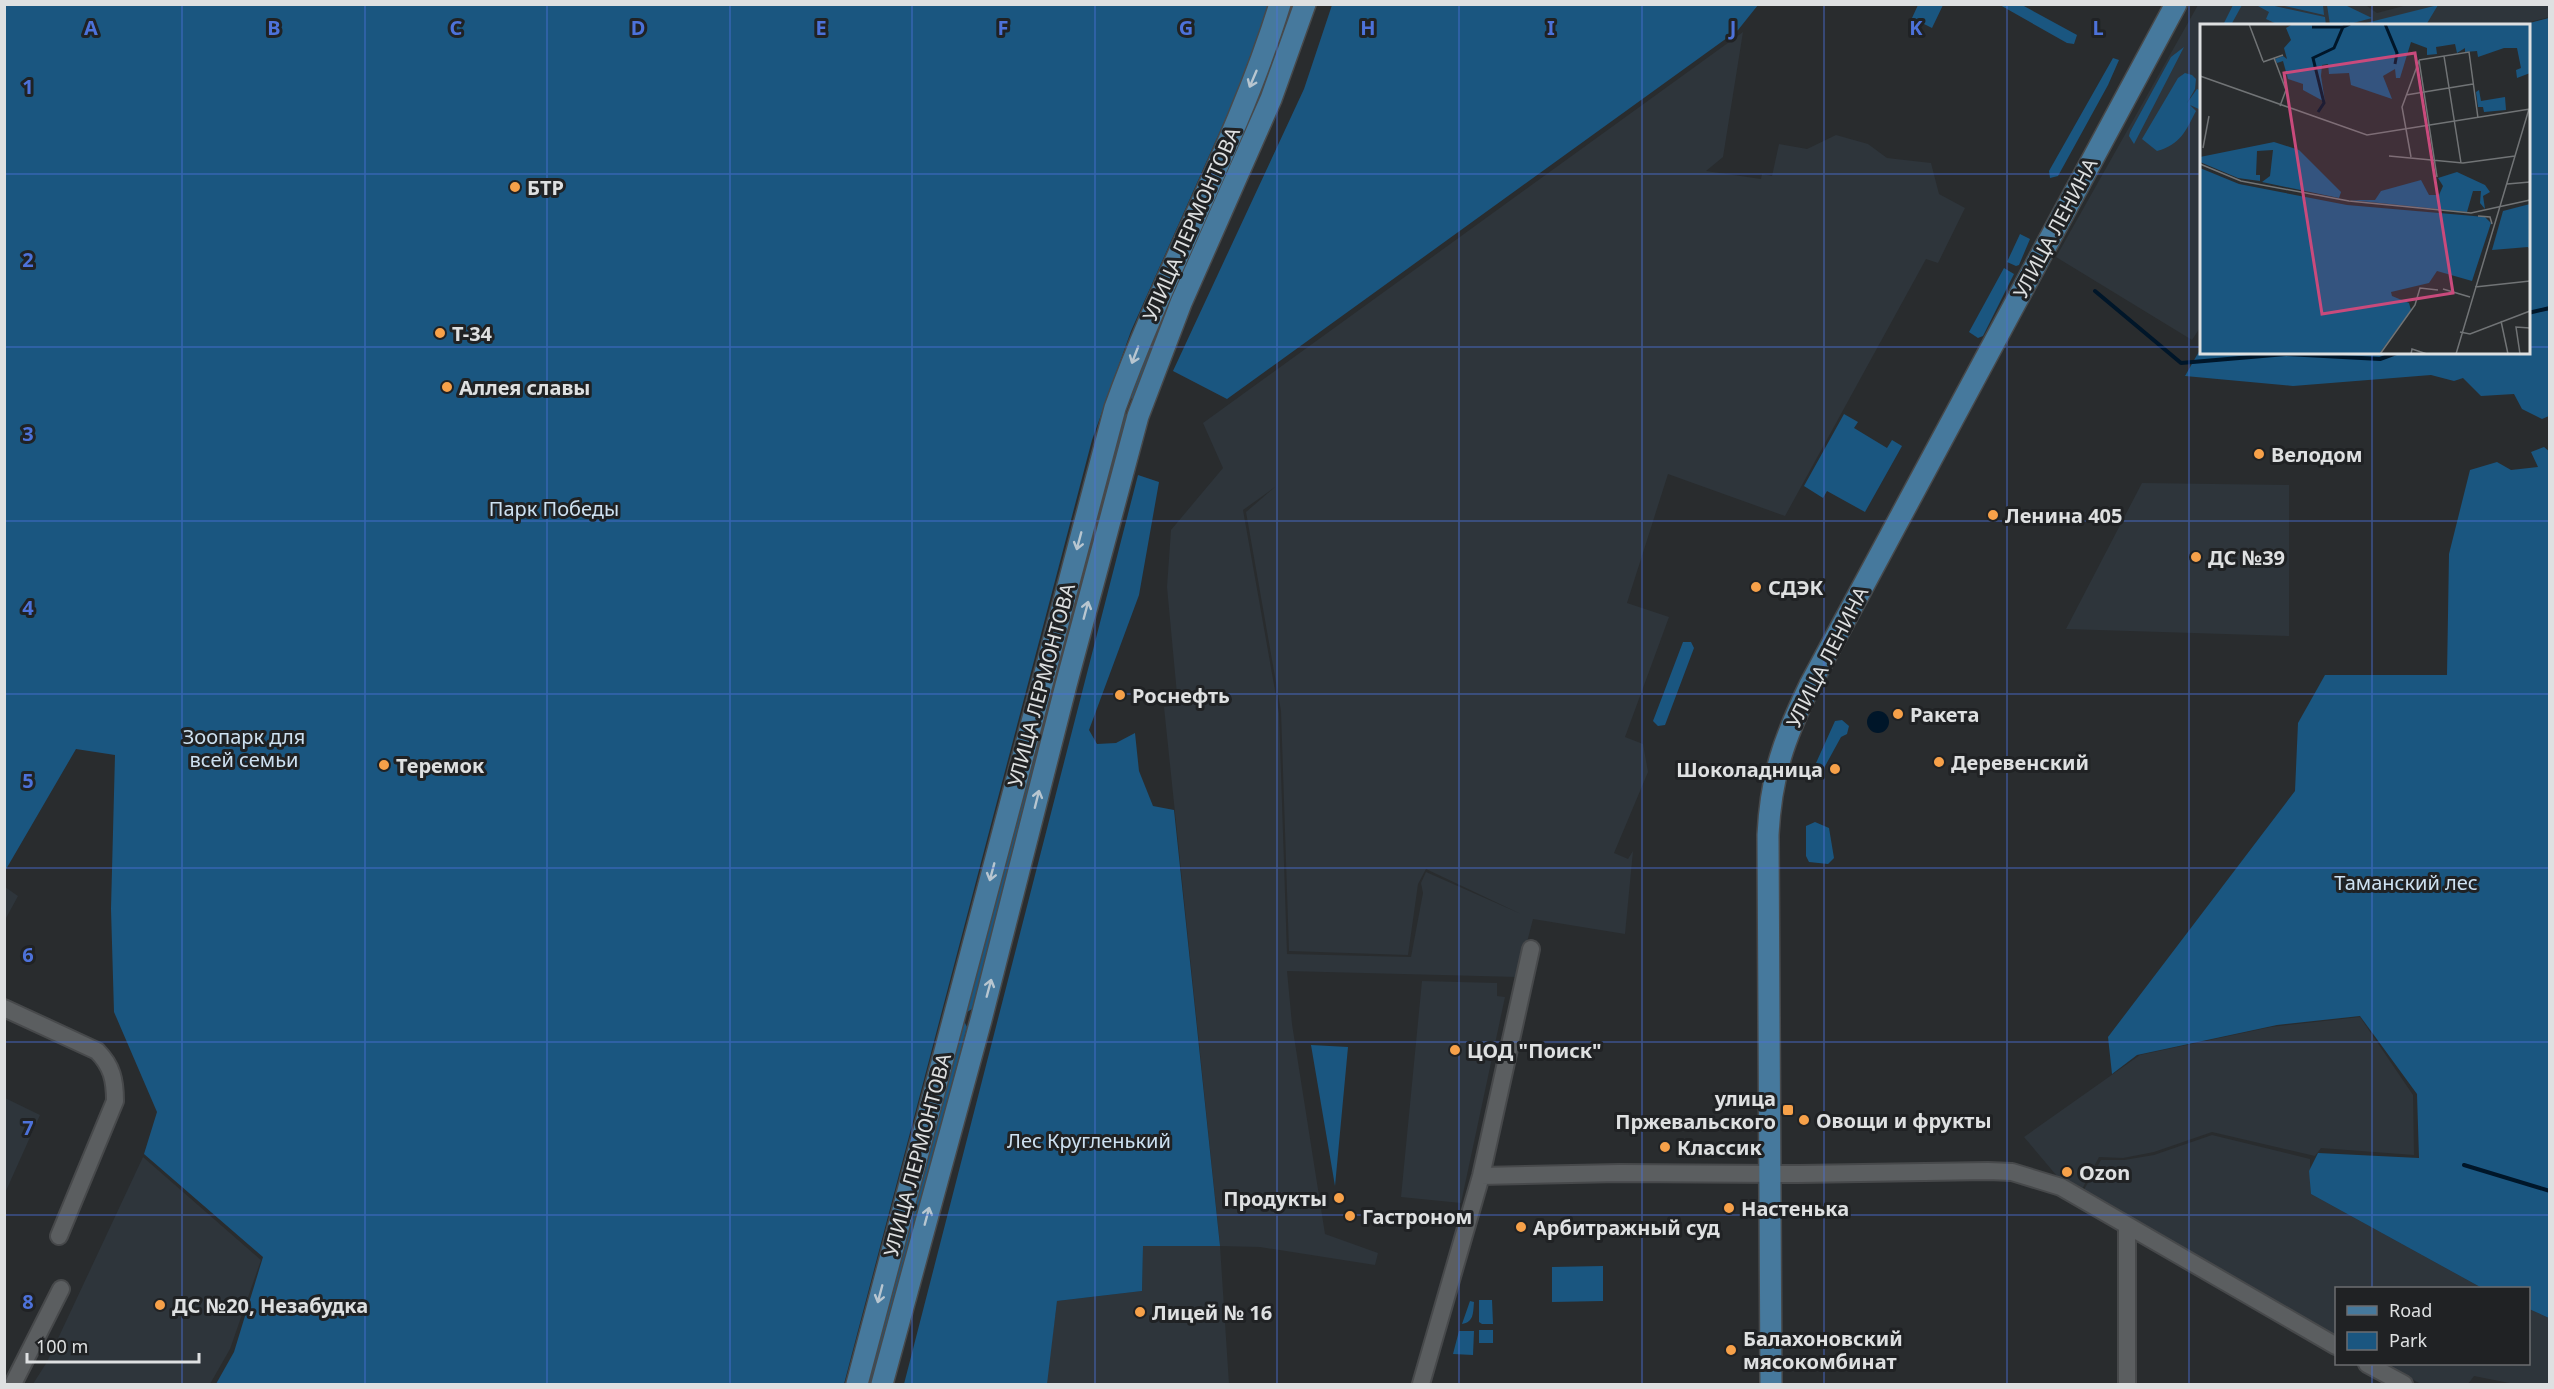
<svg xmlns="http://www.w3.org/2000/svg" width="2554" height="1389" viewBox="0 0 2554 1389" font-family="'Noto Sans',sans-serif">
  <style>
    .built { fill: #2e353b; fill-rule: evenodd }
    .green { fill: #1a5680 }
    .water { fill: #001629 }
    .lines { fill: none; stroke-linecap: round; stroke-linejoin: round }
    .stream { stroke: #001629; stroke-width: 4 }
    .minor-casing { stroke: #47494b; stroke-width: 20 }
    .major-casing { stroke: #47494b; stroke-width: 24 }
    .minor { stroke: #5b5e60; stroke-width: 16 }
    .major { stroke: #46799d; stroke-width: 21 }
    .oneway { stroke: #b8c6d0 }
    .grid { fill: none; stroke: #4d72da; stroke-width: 1.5; stroke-opacity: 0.55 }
    .poi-dot { fill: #f7a149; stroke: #202224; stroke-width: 2 }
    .labels { text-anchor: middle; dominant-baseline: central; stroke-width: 6; stroke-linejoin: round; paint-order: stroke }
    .poi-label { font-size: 20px; font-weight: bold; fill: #dee0e1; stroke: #202224; text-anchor: start }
    .street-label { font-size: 20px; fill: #dee0e1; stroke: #202224 }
    .park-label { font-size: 20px; fill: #cde1f1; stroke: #202224 }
    .inset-river { fill: none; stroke: #001629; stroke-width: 3 }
    .inset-road { fill: none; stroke: #717476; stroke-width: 1.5 }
    .view { fill: #c94a7c; fill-opacity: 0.15; stroke: #c94a7c; stroke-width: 3 }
    .inset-edge { fill: none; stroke: #dee0e1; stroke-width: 3 }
    .grid-label { font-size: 20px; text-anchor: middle; font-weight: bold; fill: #4d72da; stroke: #202224; stroke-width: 6; stroke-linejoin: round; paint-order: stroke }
  </style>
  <rect width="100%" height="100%" fill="#292c2e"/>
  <!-- built -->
  <path class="built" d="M2364,4L2377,13L2411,4L2549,5V17L2519,25L2202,26L2201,326L2192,340L2056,257L2198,5Z
    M1743,32L1723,157L1706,171L1761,179L1762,174L1772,176L1779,144L1807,149L1836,135L1868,144L1887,158L1931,163L1939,194L1965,208L1938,263L1926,259L1785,516L1668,474L1627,603L1669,617L1625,737L1643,744L1648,772L1614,853L1628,859L1633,851L1625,934L1533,919L1518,977L1287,971L1292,1024L1325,1234L1378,1253L1375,1265L1260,1247L1220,1246L1229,1384H1046L1057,1301L1142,1291L1143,1246L1220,1245L1164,707L1178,705L1167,587L1171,530L1223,468L1203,423ZM1275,487L1246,512L1281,711L1289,951L1408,955L1418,884L1426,869L1521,914L1426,872L1421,883L1423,893L1411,957L1287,954L1279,713L1243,510Z
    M2142,483L2289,485V636L2066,629Z
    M5,887L18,896L5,920Z
    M1422,981L1497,983V996L1505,997L1461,1203L1401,1197Z
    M2360,1017L2413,1095L2414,1155L2321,1148L2315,1156L2212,1132L2154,1152L2123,1158L2099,1157L2080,1193L2062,1182L2024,1137L2140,1055L2271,1027Z
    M5,1098L40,1115L5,1193Z
    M2212,1135L2310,1159L2311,1194L2482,1288H2336V1338L2082,1193L2101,1160H2124L2154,1155Z
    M143,1157L261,1260L230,1349L210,1384H33L47,1362Z
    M2529,1309L2549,1318V1384H2514L2474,1376L2468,1384H2421L2383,1364H2528Z"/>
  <!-- green -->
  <path class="green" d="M5,5H1271L1258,46L1131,331L1092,440L844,1384H216L234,1352L263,1257L144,1154L157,1112L114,1012L111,909L115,755L76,749L5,871Z
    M1332,5V4L1758,5L1738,30L1227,399L1173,371L1304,89Z
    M1918,5H1943L1932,28L1912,18Z
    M2000,5H2022L2077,35L2074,44L2067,43Z
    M2233,5H2242L2231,25H2223Z
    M2259,5H2270L2325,17L2326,25H2279L2266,19L2269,12L2258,6Z
    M2281,5H2323L2324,15Z
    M2327,5H2345L2372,18L2346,25H2330Z
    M2438,5L2426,25H2358Z
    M2549,18V416L2542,419L2522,409L2514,394L2481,396L2463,378L2454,381L2431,375L2293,386L2185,376L2201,348L2202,352H2528V26L2522,25Z
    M2184,47L2134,144L2129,136L2130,132L2171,57Z
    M1274,53L1278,56L1133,399L1130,398L1142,356Z
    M2113,58L2119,60L2108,85L2058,176L2050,178L2049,171Z
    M2185,73L2192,75L2196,79L2195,89L2187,103L2197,89L2201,91V110L2190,105L2196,111C2185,132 2181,144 2157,151L2142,139L2178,78Z
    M2020,234L2030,239L2019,265L2016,266L2007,262Z
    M2004,268L2014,274L1983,336L1978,338L1969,332Z
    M1125,414L1128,415L972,1009L967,1012L965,1010L1122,415Z
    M1844,414L1858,422L1854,428L1887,448L1892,440L1902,446L1865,512L1827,491L1823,498L1804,486Z
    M2544,447L2550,452L2549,1318L2529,1309L2528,1288H2482L2311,1194L2309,1171L2318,1153L2419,1158L2417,1094L2360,1016L2277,1025L2137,1055L2112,1074L2108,1037L2295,791L2298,723L2325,675H2447L2449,554L2470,470L2497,462L2511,470L2538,467L2531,452Z
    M1138,475L1159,482L1139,595L1089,730L1097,744L1116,743L1135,733L1139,771L1153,806L1174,810L1220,1246H1143L1142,1291L1057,1301L1047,1384H904Z
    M1683,642H1691L1694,648L1665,725L1658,726L1653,721Z
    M1842,720L1849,726L1847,734L1841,737L1824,768H1820L1816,763L1835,721Z
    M1815,822L1829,828L1834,858L1828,864L1809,862L1806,856V826Z
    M964,1021L967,1027L872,1384H865L962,1022Z
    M1311,1045L1348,1047L1335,1186Z
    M1603,1266V1301L1552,1302V1267Z
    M1479,1300H1492L1493,1324H1482L1479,1322Z
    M1470,1301L1474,1302C1473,1313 1474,1322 1462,1324Z
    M1479,1330H1493V1343H1479Z
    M1459,1331H1474L1473,1355L1453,1354Z"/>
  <!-- water -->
  <path class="water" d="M1867 722a11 11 0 1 1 22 0a11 11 0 1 1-22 0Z"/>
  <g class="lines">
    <!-- stream -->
    <path class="stream" d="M2095,291L2181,363L2286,354L2380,359L2399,352
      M2528,313L2550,308
      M2464,1165L2550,1191"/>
    <!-- minor casing -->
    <g class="minor-casing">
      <path id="minor" d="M4,1008L97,1051C112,1066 115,1080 115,1101L59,1236
        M1481,1176L1619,1173L1799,1174L1988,1171L2012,1172L2061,1187L2336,1346
        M2367,1364L2404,1384
        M13,1384L61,1289
        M1421,1384L1481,1176L1531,949
        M2127,1384V1227"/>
    </g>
    <!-- major casing -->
    <g class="major-casing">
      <path id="major" d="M857,1384L1115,408C1164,271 1237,143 1280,4
        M882,1384L981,1020L1066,685L1138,416L1181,303L1271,99L1305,4
        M1771,1384L1768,835C1771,775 1784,739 1810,685L2176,4"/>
    </g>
    <!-- minor -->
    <use href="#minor" class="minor"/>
    <!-- major -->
    <use href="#major" class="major"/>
  </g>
  <!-- one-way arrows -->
  <defs><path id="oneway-shaft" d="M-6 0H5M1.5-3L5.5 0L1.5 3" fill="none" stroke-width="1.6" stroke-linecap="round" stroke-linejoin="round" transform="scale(1.5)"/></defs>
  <g class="oneway">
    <use href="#oneway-shaft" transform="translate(1253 79) rotate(113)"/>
    <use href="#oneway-shaft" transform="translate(1135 355) rotate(111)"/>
    <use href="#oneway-shaft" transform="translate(1079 541) rotate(105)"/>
    <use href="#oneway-shaft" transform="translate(1086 610) rotate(-75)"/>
    <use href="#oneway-shaft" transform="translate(1037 799) rotate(-76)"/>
    <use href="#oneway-shaft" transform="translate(992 872) rotate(105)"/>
    <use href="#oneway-shaft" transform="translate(989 988) rotate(-75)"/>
    <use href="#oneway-shaft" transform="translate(927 1216) rotate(-75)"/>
    <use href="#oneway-shaft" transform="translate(880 1294) rotate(105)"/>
  </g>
  <!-- grid -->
  <path class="grid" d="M182,4V1384M365,4V1384M547,4V1384M730,4V1384M912,4V1384M1095,4V1384M1277,4V1384M1459,4V1384M1642,4V1384M1824,4V1384M2007,4V1384M2189,4V1384M2372,4V26M4,174H2202M2528,174H2550M4,347H2202M2528,347H2550M2372,352V1288M4,521H2550M4,694H2550M4,868H2550M4,1042H2550M4,1215H2550M2372,1364V1384"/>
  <!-- markers -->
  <g class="poi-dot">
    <circle cx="515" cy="187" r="6"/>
    <circle cx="440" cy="333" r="6"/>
    <circle cx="447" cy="387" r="6"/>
    <circle cx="2259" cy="454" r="6"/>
    <circle cx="1993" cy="515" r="6"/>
    <circle cx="2196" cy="557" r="6"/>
    <circle cx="1756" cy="587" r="6"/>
    <circle cx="1120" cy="695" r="6"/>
    <circle cx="1898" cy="714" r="6"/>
    <circle cx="1939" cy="762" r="6"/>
    <circle cx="384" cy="765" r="6"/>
    <circle cx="1835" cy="769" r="6"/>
    <circle cx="1455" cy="1050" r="6"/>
    <rect x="1782" y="1104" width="12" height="12" rx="3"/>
    <circle cx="1804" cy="1120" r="6"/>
    <circle cx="1665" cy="1147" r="6"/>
    <circle cx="2067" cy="1172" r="6"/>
    <circle cx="1339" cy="1198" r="6"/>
    <circle cx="1729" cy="1208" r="6"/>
    <circle cx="1350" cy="1216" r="6"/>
    <circle cx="1521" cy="1227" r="6"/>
    <circle cx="160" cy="1305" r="6"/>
    <circle cx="1140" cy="1312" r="6"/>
    <circle cx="1731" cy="1350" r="6"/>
  </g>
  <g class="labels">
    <!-- poi labels -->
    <g class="poi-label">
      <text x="527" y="187">БТР</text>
      <text x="452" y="333">Т-34</text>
      <text x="459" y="387">Аллея славы</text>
      <text x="2271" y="454">Велодом</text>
      <text x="2005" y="515">Ленина 405</text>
      <text x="2208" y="557">ДС №39</text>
      <text x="1768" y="587">СДЭК</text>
      <text x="1132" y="695">Роснефть</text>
      <text x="1910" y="714">Ракета</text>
      <text x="1951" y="762">Деревенский</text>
      <text x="396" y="765">Теремок</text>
      <text x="1823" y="769" text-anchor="end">Шоколадница</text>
      <text x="1467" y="1050">ЦОД "Поиск"</text>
      <text x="1776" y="1098" text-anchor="end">улица<tspan x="1776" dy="23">Пржевальского</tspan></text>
      <text x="1816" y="1120">Овощи и фрукты</text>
      <text x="1677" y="1147">Классик</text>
      <text x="2079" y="1172">Ozon</text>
      <text x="1327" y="1198" text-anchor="end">Продукты</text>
      <text x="1741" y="1208">Настенька</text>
      <text x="1362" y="1216">Гастроном</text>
      <text x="1533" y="1227">Арбитражный суд</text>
      <text x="172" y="1305">ДС №20, Незабудка</text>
      <text x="1152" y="1312">Лицей № 16</text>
      <text x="1743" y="1338">Балахоновский<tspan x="1743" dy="23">мясокомбинат</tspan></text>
    </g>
    <!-- street labels -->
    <g class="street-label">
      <text transform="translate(1191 224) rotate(-66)">УЛИЦА ЛЕРМОНТОВА</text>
      <text transform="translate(2055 228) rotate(-62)">УЛИЦА ЛЕНИНА</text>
      <text transform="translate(1827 657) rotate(-63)">УЛИЦА ЛЕНИНА</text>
      <text transform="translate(1041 685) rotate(-75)">УЛИЦА ЛЕРМОНТОВА</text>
      <text transform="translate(917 1155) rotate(-75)">УЛИЦА ЛЕРМОНТОВА</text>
    </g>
    <!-- park labels -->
    <g class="park-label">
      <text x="554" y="508">Парк Победы</text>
      <text x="244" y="736">Зоопарк для<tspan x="244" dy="23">всей семьи</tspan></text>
      <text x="2406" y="882">Таманский лес</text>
      <text x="1089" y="1140">Лес Кругленький</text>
    </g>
  </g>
  <!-- overview -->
  <g transform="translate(2200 24)">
    <rect width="330" height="330" fill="#292c2e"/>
    <path d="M93,0H330V49L317,54L316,46L321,44L317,24H304L278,33L277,27L265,28V24L257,29L255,20L236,23L237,30L227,31V24L211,18L200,54H196L195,45L183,52L192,75L151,61L149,49L129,50L128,40L122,41L121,52L125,78L103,66V60L88,55L83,37L77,39L75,35L83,32L87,35L84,24L91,16L86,4ZM279,66L281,77L305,73L306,86L284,88L283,83H278L276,68ZM74,118L99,126L141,168L139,174L62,158L70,152L73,126L57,127L56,151H60V157L38,154L0,138V133ZM0,144L39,160L147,181L285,193L291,199L272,257L237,247L229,259L191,268L192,272L209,279L211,286L179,330H0ZM257,148L285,161L290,168L283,172L285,185L280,179L281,167H273L267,188L150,176H175L181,167L221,156L229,171H239L243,162L238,154ZM330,180V226L328,223L292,226L303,187Z" fill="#1a5680"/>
    <path class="inset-river" d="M185,0L197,29L195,40M112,3H143M118,88L124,79L113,34L134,24L143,3L150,0"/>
    <path class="inset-road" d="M49,0L63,37M244,32L261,139M74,34L86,66L80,82M219,36L237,153M219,36L269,28L278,94M63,38L83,31M0,52L167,111L330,85M206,71L273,60M3,124L9,92M189,132L263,139L315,132M211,133L202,83L219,37M0,140L41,157L149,177L271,189L330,176M307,160L330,158M278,192L290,193L292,200M275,263L330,257M243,265L270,273M301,297L308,330M260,308L270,310L330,287M180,330L215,281L220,264L238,266M211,330L212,325L227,330M256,330L329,85M320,330L316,303L330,304"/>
    <path class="view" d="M215,29L253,269L122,290L84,49Z"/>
    <rect width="330" height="330" class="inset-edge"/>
  </g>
  <g class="grid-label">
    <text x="91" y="35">A</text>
    <text x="274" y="35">B</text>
    <text x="456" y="35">C</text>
    <text x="638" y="35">D</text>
    <text x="821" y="35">E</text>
    <text x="1003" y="35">F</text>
    <text x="1186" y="35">G</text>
    <text x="1368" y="35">H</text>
    <text x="1551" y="35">I</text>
    <text x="1733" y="35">J</text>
    <text x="1916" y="35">K</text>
    <text x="2098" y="35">L</text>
    <text x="28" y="94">1</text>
    <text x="28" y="267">2</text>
    <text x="28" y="441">3</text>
    <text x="28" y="615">4</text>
    <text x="28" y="788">5</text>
    <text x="28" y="962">6</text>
    <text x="28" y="1135">7</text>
    <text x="28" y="1309">8</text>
  </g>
  <!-- border -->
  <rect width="2554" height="1389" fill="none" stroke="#dee0e1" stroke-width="12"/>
  <!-- legend -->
  <rect x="2335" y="1287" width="195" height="78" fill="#202224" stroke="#6c6e70" stroke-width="1.5"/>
  <rect x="2347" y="1306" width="30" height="9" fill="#46799d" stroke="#6c6e70" stroke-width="1.5"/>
  <text x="2389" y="1317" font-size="18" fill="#dee0e1">Road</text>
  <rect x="2347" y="1332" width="30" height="18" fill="#1a5680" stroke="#6c6e70" stroke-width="1.5"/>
  <text x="2389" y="1347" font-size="18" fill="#dee0e1">Park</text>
  <!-- scale -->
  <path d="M27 1353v9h172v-9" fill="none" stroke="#dee0e1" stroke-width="3"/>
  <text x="36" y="1353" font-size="18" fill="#dee0e1" stroke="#202224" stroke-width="4.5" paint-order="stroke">100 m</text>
</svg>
